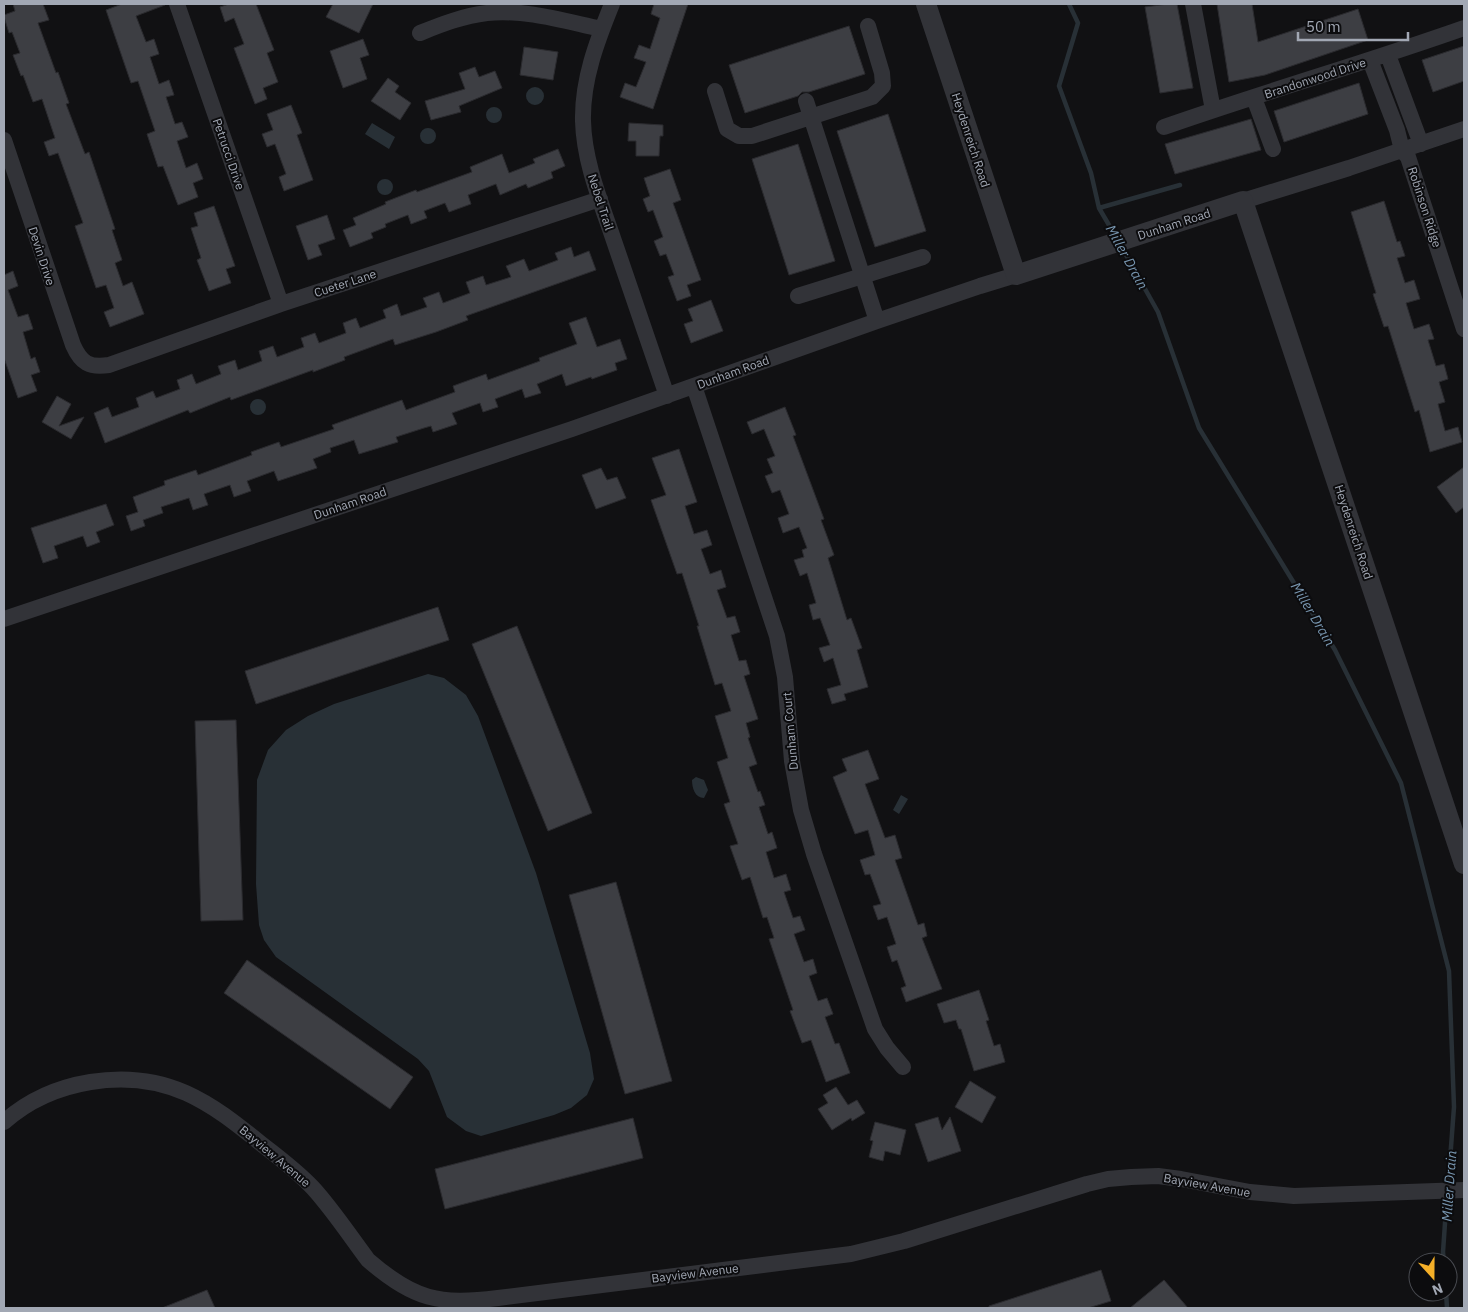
<svg xmlns="http://www.w3.org/2000/svg" width="1468" height="1312" viewBox="0 0 1468 1312" font-family="'IBM Plex Sans',sans-serif">
  <style>
    .water { fill: #283036 }
    .lines { fill: none; stroke-linecap: round; stroke-linejoin: round }
    .stream { stroke: #283036; stroke-width: 4.5 }
    .building { fill: #3d3e43; stroke: #2b2b2f }
    .minor { stroke: #323338; stroke-width: 16 }
    .tertiary { stroke: #323338; stroke-width: 20 }
    .labels { text-anchor: middle; dominant-baseline: central; stroke-width: 4; stroke-linejoin: round; paint-order: stroke }
    .street-label { font-size: 12px; fill: #a2a8b4; stroke: #0c0c0e }
    .water-label { font-size: 14px; font-style: italic; fill: #7896b0; stroke: #0c0c0e }
  </style>
  <rect width="100%" height="100%" fill="#111113"/>
  <!-- water -->
  <path class="water" d="M526 96a9 9 0 1 1 18 0a9 9 0 1 1-18 0Z
    M486 115a8 8 0 1 1 16 0a8 8 0 1 1-16 0Z
    M372,123L395,137L389,149L365,134Z
    M420 136a8 8 0 1 1 16 0a8 8 0 1 1-16 0Z
    M377 187a8 8 0 1 1 16 0a8 8 0 1 1-16 0Z
    M250 407a8 8 0 1 1 16 0a8 8 0 1 1-16 0Z
    M428,674L444,678L466,695L478,716L536,873L590,1053L594,1079L587,1095L571,1108L554,1115L481,1136L466,1131L447,1117L429,1071L418,1059L276,957L264,940L259,925L256,884L257,780L268,750L286,730L308,716L334,704Z
    M696,777L704,780L708,790L704,798C695,798 692,788 692,780Z
    M901,795L908,799L899,814L893,810Z"/>
  <g class="lines">
    <!-- stream -->
    <path class="stream" d="M1069,4L1078,23L1059,86L1091,173L1099,208L1116,237
      M1099,208L1180,185
      M1121,246L1158,312L1199,428L1335,650L1401,783L1449,971L1454,1107L1448,1187
      M1444,1262L1443,1252L1447,1194
      M1446,1292L1447,1308"/>
  </g>
  <!-- building -->
  <path class="building" d="M13,4H43L49,20L38,23L56,73L58,72L69,103L66,104L85,154L89,152L115,229L112,230L122,260L115,263L123,286L132,282L144,314L110,327L104,312L114,308L106,285L96,288L75,226L83,223L58,153L49,156L44,142L55,138L42,99L33,102L23,75L21,76L13,55L20,53L12,32L9,33L4,17V15L15,11Z
    M122,4H165V5L136,16L146,42L154,39L159,54L150,57L159,84L169,80L174,95L166,97L175,124L182,122L188,137L177,141L186,168L197,163L203,179L193,183L198,197L178,205L163,166L158,167L147,134L155,131L138,81L131,83L106,10Z
    M229,4H256L274,50L267,53L278,82L263,88L267,99L255,104L234,48L244,44L234,18L225,22L220,7Z
    M333,4H373L359,33L326,17Z
    M654,4H688L653,109L620,97L625,83L636,87L646,62L634,58L639,45L650,49L660,18L651,14Z
    M1168,4H1177L1193,88L1160,93L1145,7Z
    M1217,4H1252L1258,42L1358,9L1368,40L1265,75L1229,82Z
    M849,26L865,74L809,92H802L798,96L745,113L729,65Z
    M363,39L369,55L360,58L367,79L343,88L330,51Z
    M1464,46V81L1433,92L1422,60Z
    M524,47L558,52L553,80L520,75Z
    M475,67L479,77L495,71L502,88L459,106L461,112L431,120L425,101L465,89L459,73Z
    M388,78L399,86L395,92L411,103L400,120L371,101Z
    M1359,83L1368,114L1284,142L1274,111Z
    M291,105L302,133L297,135L313,180L284,191L279,177L286,174L275,144L267,147L262,134L273,130L267,114Z
    M888,114L926,231L875,247L837,131Z
    M1251,119L1261,150L1175,174L1165,144Z
    M629,123L663,125V136H660L659,156H636V141H628Z
    M798,144L835,261L789,275L752,159Z
    M558,149L565,166L551,172L553,178L528,188L526,184L500,195L496,184L468,195L471,204L449,212L445,203L424,211L427,218L411,224L408,215L385,224L386,227L371,233L373,238L350,247L343,230L356,225L353,218L386,204L385,202L416,190L417,192L472,172L470,167L502,154L509,173L535,163L533,159Z
    M670,169L681,200L673,203L701,280L687,285L691,296L677,301L668,277L674,275L666,254L660,256L654,241L663,237L653,210L648,212L643,199L650,196L644,178Z
    M1384,201L1397,242L1400,241L1405,256L1397,258L1405,283L1414,280L1420,299L1406,303L1414,329L1429,324L1434,339L1428,340L1436,366L1444,364L1448,379L1439,382L1445,402L1438,404L1445,431L1458,427L1462,442L1430,452L1419,410L1415,412L1388,326L1384,327L1373,294L1376,293L1351,212Z
    M214,206L235,266L226,269L231,283L209,291L197,260L201,258L191,228L198,226L194,213Z
    M327,215L335,239L318,245L322,255L308,260L296,226Z
    M571,247L574,257L589,251L596,270L466,316L468,320L436,332L395,345L393,339L344,357L345,360L313,372V370L231,400L230,397L190,413L188,410L105,443L94,413L108,407L112,417L139,407L136,398L153,391L156,398L180,389L177,380L192,374L196,384L221,374L218,366L235,360L238,370L262,361L259,351L273,346L277,357L304,347L301,338L315,333L319,343L346,333L343,323L356,318L360,328L386,318L383,310L397,304L401,316L427,307L423,298L439,292L443,303L470,293L466,282L483,276L486,285L511,277L506,266L524,259L529,271L558,260L555,253Z
    M13,271L18,286L8,290L18,317L28,314L33,329L23,332L31,359L35,357L40,372L31,375L37,391L18,398L4,358V275Z
    M711,300L723,331L691,343L684,324L693,321L688,309Z
    M586,317L597,347L620,339L627,359L615,363L617,370L592,379L591,377L566,386L562,374L537,384L541,393L525,398L522,389L495,399L498,407L483,412L480,403L452,413L457,424L433,432L431,426L424,428L396,437L398,442L359,454L354,440L330,448L331,452L313,459L317,468L278,481L274,471L247,481L251,491L234,497L230,485L204,494L208,505L193,510L189,498L161,507L163,513L143,520L145,526L131,531L126,516L138,512L133,497L165,485L164,481L196,470L198,475L252,455L251,452L279,442L281,447L334,429L332,425L402,400L406,410L455,392L453,386L486,374L488,380L540,361L539,358L577,344L569,323Z
    M57,396L71,404L59,426L84,417L71,439L42,422Z
    M785,407L796,435L793,436L824,519L821,520L834,555L828,558L847,620L851,618L862,648L857,650L868,687L844,694L846,700L832,704L827,689L841,685L833,658L824,662L819,648L830,645L820,618L813,620L809,605L816,603L807,573L800,576L794,560L804,557L802,550L807,548L799,527L783,533L778,518L789,514L780,490L772,493L765,476L773,473L767,459L775,456L764,429L752,434L747,422Z
    M679,449L697,502L685,506L694,534L707,530L712,545L701,549L710,574L721,570L726,587L717,590L727,618L735,616L740,632L731,635L739,661L746,660L750,674L744,676L758,719L746,723L750,737L748,738L757,764L749,767L758,792L760,791L765,805L759,807L768,834L772,832L777,848L766,852L774,878L786,874L791,890L784,892L793,918L800,916L805,930L794,934L804,962L813,959L817,973L809,976L818,1001L827,998L833,1014L825,1017L835,1044L839,1043L850,1073L826,1082L811,1040L802,1043L790,1011L793,1010L769,939L774,938L767,917L763,918L750,877L742,880L730,846L738,844L724,804L730,802L717,762L728,758L715,716L731,711L722,683L715,685L697,626H699L682,573L677,574L651,500L666,495L652,458Z
    M1464,467V507L1456,513L1437,487Z
    M601,468L607,480L617,477L626,498L596,509L582,475Z
    M106,504L114,525L96,532L100,542L87,547L83,536L54,546L58,558L43,563L31,528Z
    M438,607L449,640L256,704L245,671Z
    M517,626L592,813L548,831L472,644Z
    M236,720L243,920L201,921L195,721Z
    M868,750L879,779L865,784L885,838L895,835L902,858L895,860L918,925L924,923L927,936L922,938L942,989L906,1002L901,988L906,986L897,960L892,962L887,947L896,944L887,917L878,920L873,906L881,904L870,874L865,875L860,860L875,855L868,830L855,834L833,777L847,771L842,759Z
    M616,882L672,1081L625,1094L569,895Z
    M247,960L413,1077L390,1109L224,993Z
    M979,990L989,1020L986,1021L994,1046L1000,1044L1005,1062L974,1071L961,1029H959L956,1020L944,1023L937,1004Z
    M970,1081L996,1097L982,1123L955,1107Z
    M836,1087L848,1105L857,1100L865,1113L852,1121L851,1118L832,1130L818,1109L828,1103L823,1095Z
    M938,1117L942,1130L950,1117L961,1151L928,1162L915,1124Z
    M633,1118L643,1158L445,1209L435,1169Z
    M875,1122L906,1130L900,1155L885,1151L883,1161L869,1157L873,1141L870,1140Z
    M1101,1270L1111,1301L1088,1308H989V1306Z
    M1164,1280L1188,1308H1130Z
    M207,1290L215,1308H162Z"/>
  <g class="lines">
    <!-- minor -->
    <path class="minor" d="M177,4L281,304
      M612,4C597,41 582,80 583,121C584,161 600,200 613,238C631,290 649,343 667,396
      M1193,4L1213,110
      M420,33C442,24 463,16 487,13C526,9 564,21 602,29
      M1388,55L1421,144
      M1370,60L1397,130L1402,150L1408,157L1464,329
      M715,91L727,129L739,136H752L872,97L883,86L882,73L868,26
      M1254,98L1273,149
      M806,101L877,321
      M1164,127C1264,92 1365,63 1464,28
      M4,140L73,345C81,363 89,368 109,365L281,304L600,199
      M1243,201L1349,168L1464,129
      M798,296L923,257
      M694,386L777,636L785,677L792,761L801,810L814,854L875,1029L887,1048L903,1067
      M4,619L572,429L877,321L980,286L1016,275
      M4,1122C51,1080 127,1067 186,1093C215,1106 239,1126 264,1146C281,1159 298,1172 313,1188C333,1210 350,1236 368,1260C414,1300 439,1305 498,1298L851,1254L904,1241L1087,1184L1108,1179L1131,1177L1158,1176L1181,1179L1250,1192L1294,1196L1464,1190"/>
    <!-- tertiary -->
    <path class="tertiary" d="M926,4L1016,275L1243,201L1464,864"/>
  </g>
  <g class="labels">
    <!-- street labels -->
    <g class="street-label">
      <text transform="translate(1315 78) rotate(-18)">Brandonwood Drive</text>
      <text transform="translate(971 140) rotate(72)">Heydenreich Road</text>
      <text transform="translate(229 154) rotate(71)">Petrucci Drive</text>
      <text transform="translate(601 202) rotate(72)">Nebel Trail</text>
      <text transform="translate(1425 207) rotate(72)">Robinson Ridge</text>
      <text transform="translate(1174 224) rotate(-18)">Dunham Road</text>
      <text transform="translate(42 256) rotate(72)">Devin Drive</text>
      <text transform="translate(345 283) rotate(-18)">Cueter Lane</text>
      <text transform="translate(733 372) rotate(-20)">Dunham Road</text>
      <text transform="translate(350 503) rotate(-19)">Dunham Road</text>
      <text transform="translate(1354 532) rotate(72)">Heydenreich Road</text>
      <text transform="translate(790 731) rotate(-95)">Dunham Court</text>
      <text transform="translate(275 1156) rotate(40)">Bayview Avenue</text>
      <text transform="translate(1207 1185) rotate(10)">Bayview Avenue</text>
      <text transform="translate(695 1273) rotate(-7)">Bayview Avenue</text>
    </g>
    <!-- water labels -->
    <g class="water-label">
      <text transform="translate(1127 257) rotate(61)">Miller Drain</text>
      <text transform="translate(1313 614) rotate(59)">Miller Drain</text>
      <text transform="translate(1449 1186) rotate(-86)">Miller Drain</text>
    </g>
  </g>
  <!-- border -->
  <rect width="1468" height="1312" fill="none" stroke="#a2a8b4" stroke-width="10"/>
  <!-- north arrow -->
  <g transform="translate(1433 1277) rotate(159)"><circle r="24" fill="#0c0c0e" stroke="#484a50"/>
  <path d="M0-4L9 19L0 12L-9 19Z" fill="#f4af28"/>
  <text y="-8" font-size="14" font-weight="bold" text-anchor="middle" fill="#a2a8b4">N</text>
  </g>
  <!-- scale -->
  <path d="M1298 32v8h110v-8" fill="none" stroke="#a2a8b4" stroke-width="2.5"/>
  <text x="1306" y="32" font-size="15" fill="#a2a8b4" stroke="#0c0c0e" stroke-width="4" paint-order="stroke">50 m</text>
</svg>
